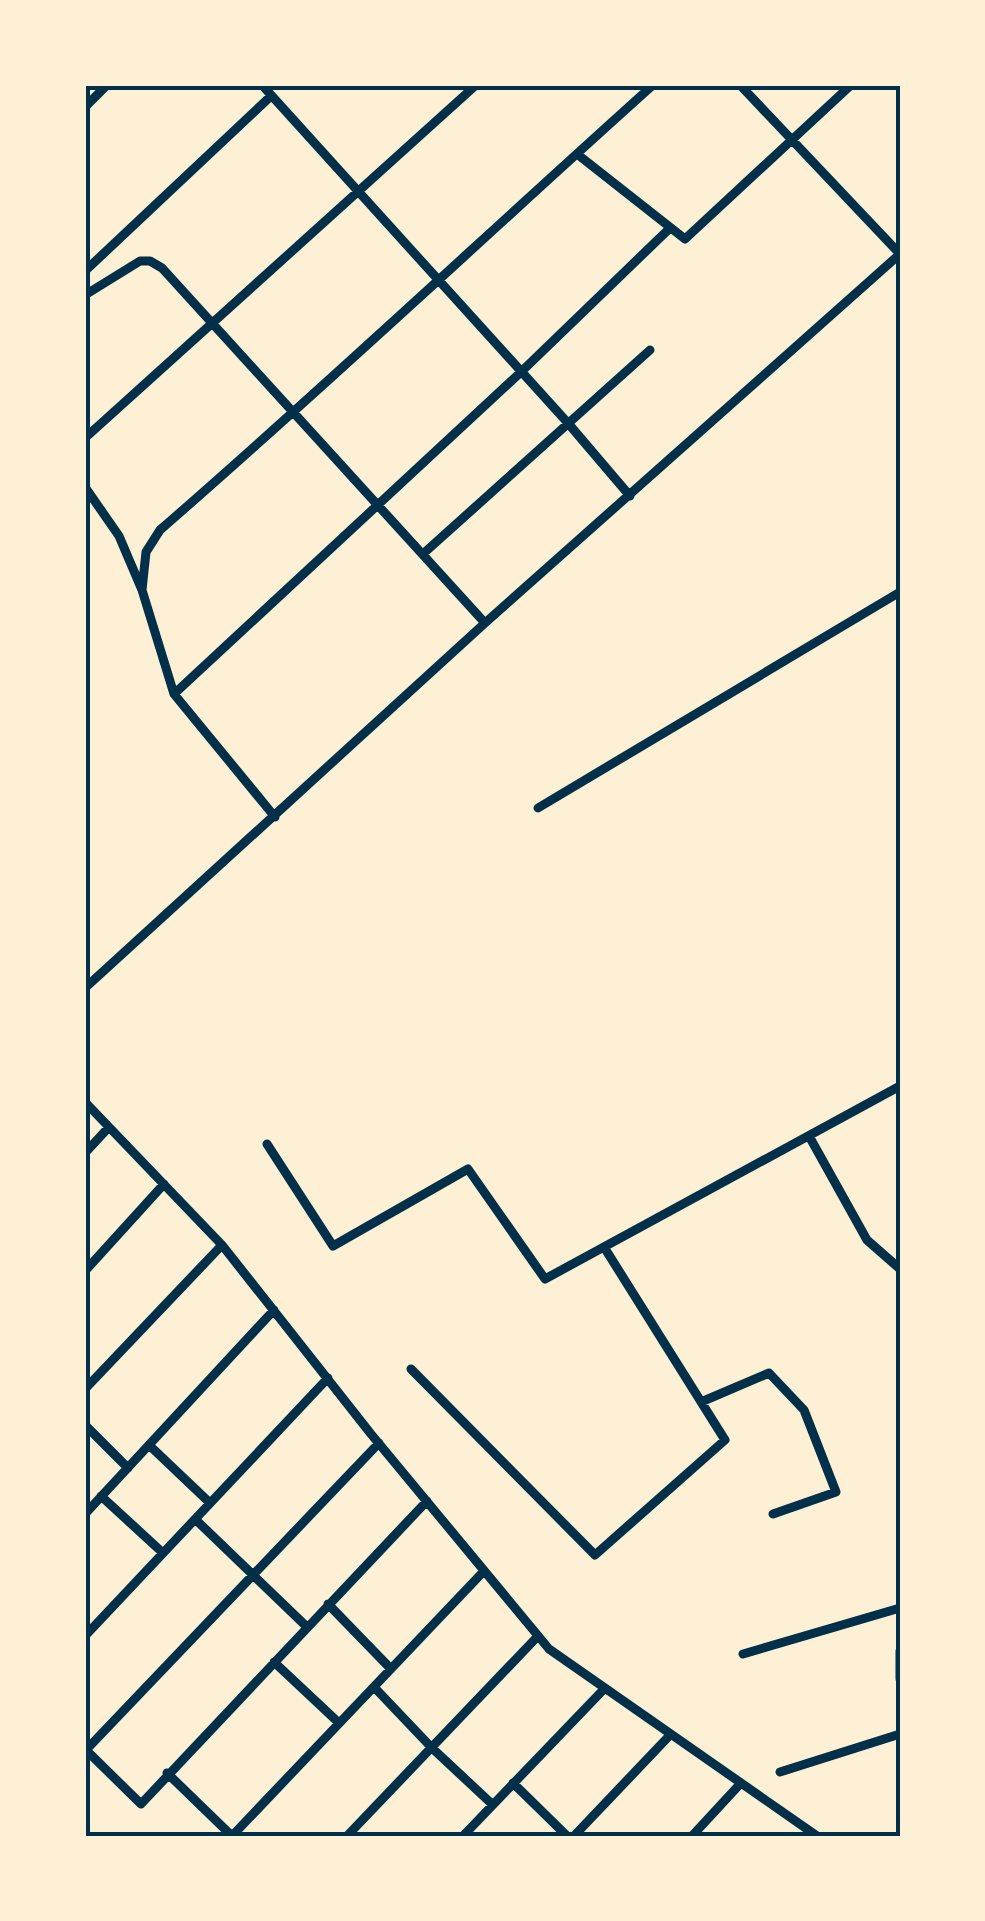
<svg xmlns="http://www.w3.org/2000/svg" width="985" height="1921" viewBox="0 0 985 1921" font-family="Poppins,sans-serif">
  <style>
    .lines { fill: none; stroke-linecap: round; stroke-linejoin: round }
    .minor { stroke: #003049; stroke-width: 9 }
    .neatline { fill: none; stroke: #003049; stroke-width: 4 }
  </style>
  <rect width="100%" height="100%" fill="#fdf0d5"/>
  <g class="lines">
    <!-- minor -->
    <path class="minor" d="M262,85L567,422L630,496
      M740,85L900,254
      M85,107L107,85
      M577,154L685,239L851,85
      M85,271L271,96
      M85,295L140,261H150L162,268L485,623
      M85,438L476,85
      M85,487L119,536L142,590L174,694L275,817
      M424,553L650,350
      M142,590L146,552L160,530C327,385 488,233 653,85
      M174,694L521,372L670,228
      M538,808L900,592
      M85,988L485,623L900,254
      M85,1102L222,1245L371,1434L549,1649L817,1836
      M809,1136L867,1240L900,1269
      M267,1144L333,1246L468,1169L545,1279L900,1086
      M85,1153L109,1127
      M85,1271L164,1184
      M411,1369L595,1555L725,1440L604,1247
      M85,1389L222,1245
      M701,1402L769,1373L804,1410L836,1492L773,1514
      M85,1425L128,1468
      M149,1445L210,1503
      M101,1496L163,1553
      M85,1514L274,1310
      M195,1519L307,1627
      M328,1604L391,1669
      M85,1636L328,1378
      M900,1651V1679
      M743,1654L900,1608
      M274,1662L339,1723
      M374,1687L432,1748L493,1805
      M85,1749L141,1804L427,1501
      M86,1750L379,1443
      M780,1772L900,1734
      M167,1773L232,1836L484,1571
      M513,1783L567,1836
      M347,1836L538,1636
      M463,1836L605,1688
      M574,1836L671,1734
      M692,1836L741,1783"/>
  </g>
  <!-- border -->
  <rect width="985" height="1921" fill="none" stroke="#fdf0d5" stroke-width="175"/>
  <rect x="88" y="88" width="810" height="1746" class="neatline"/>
</svg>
